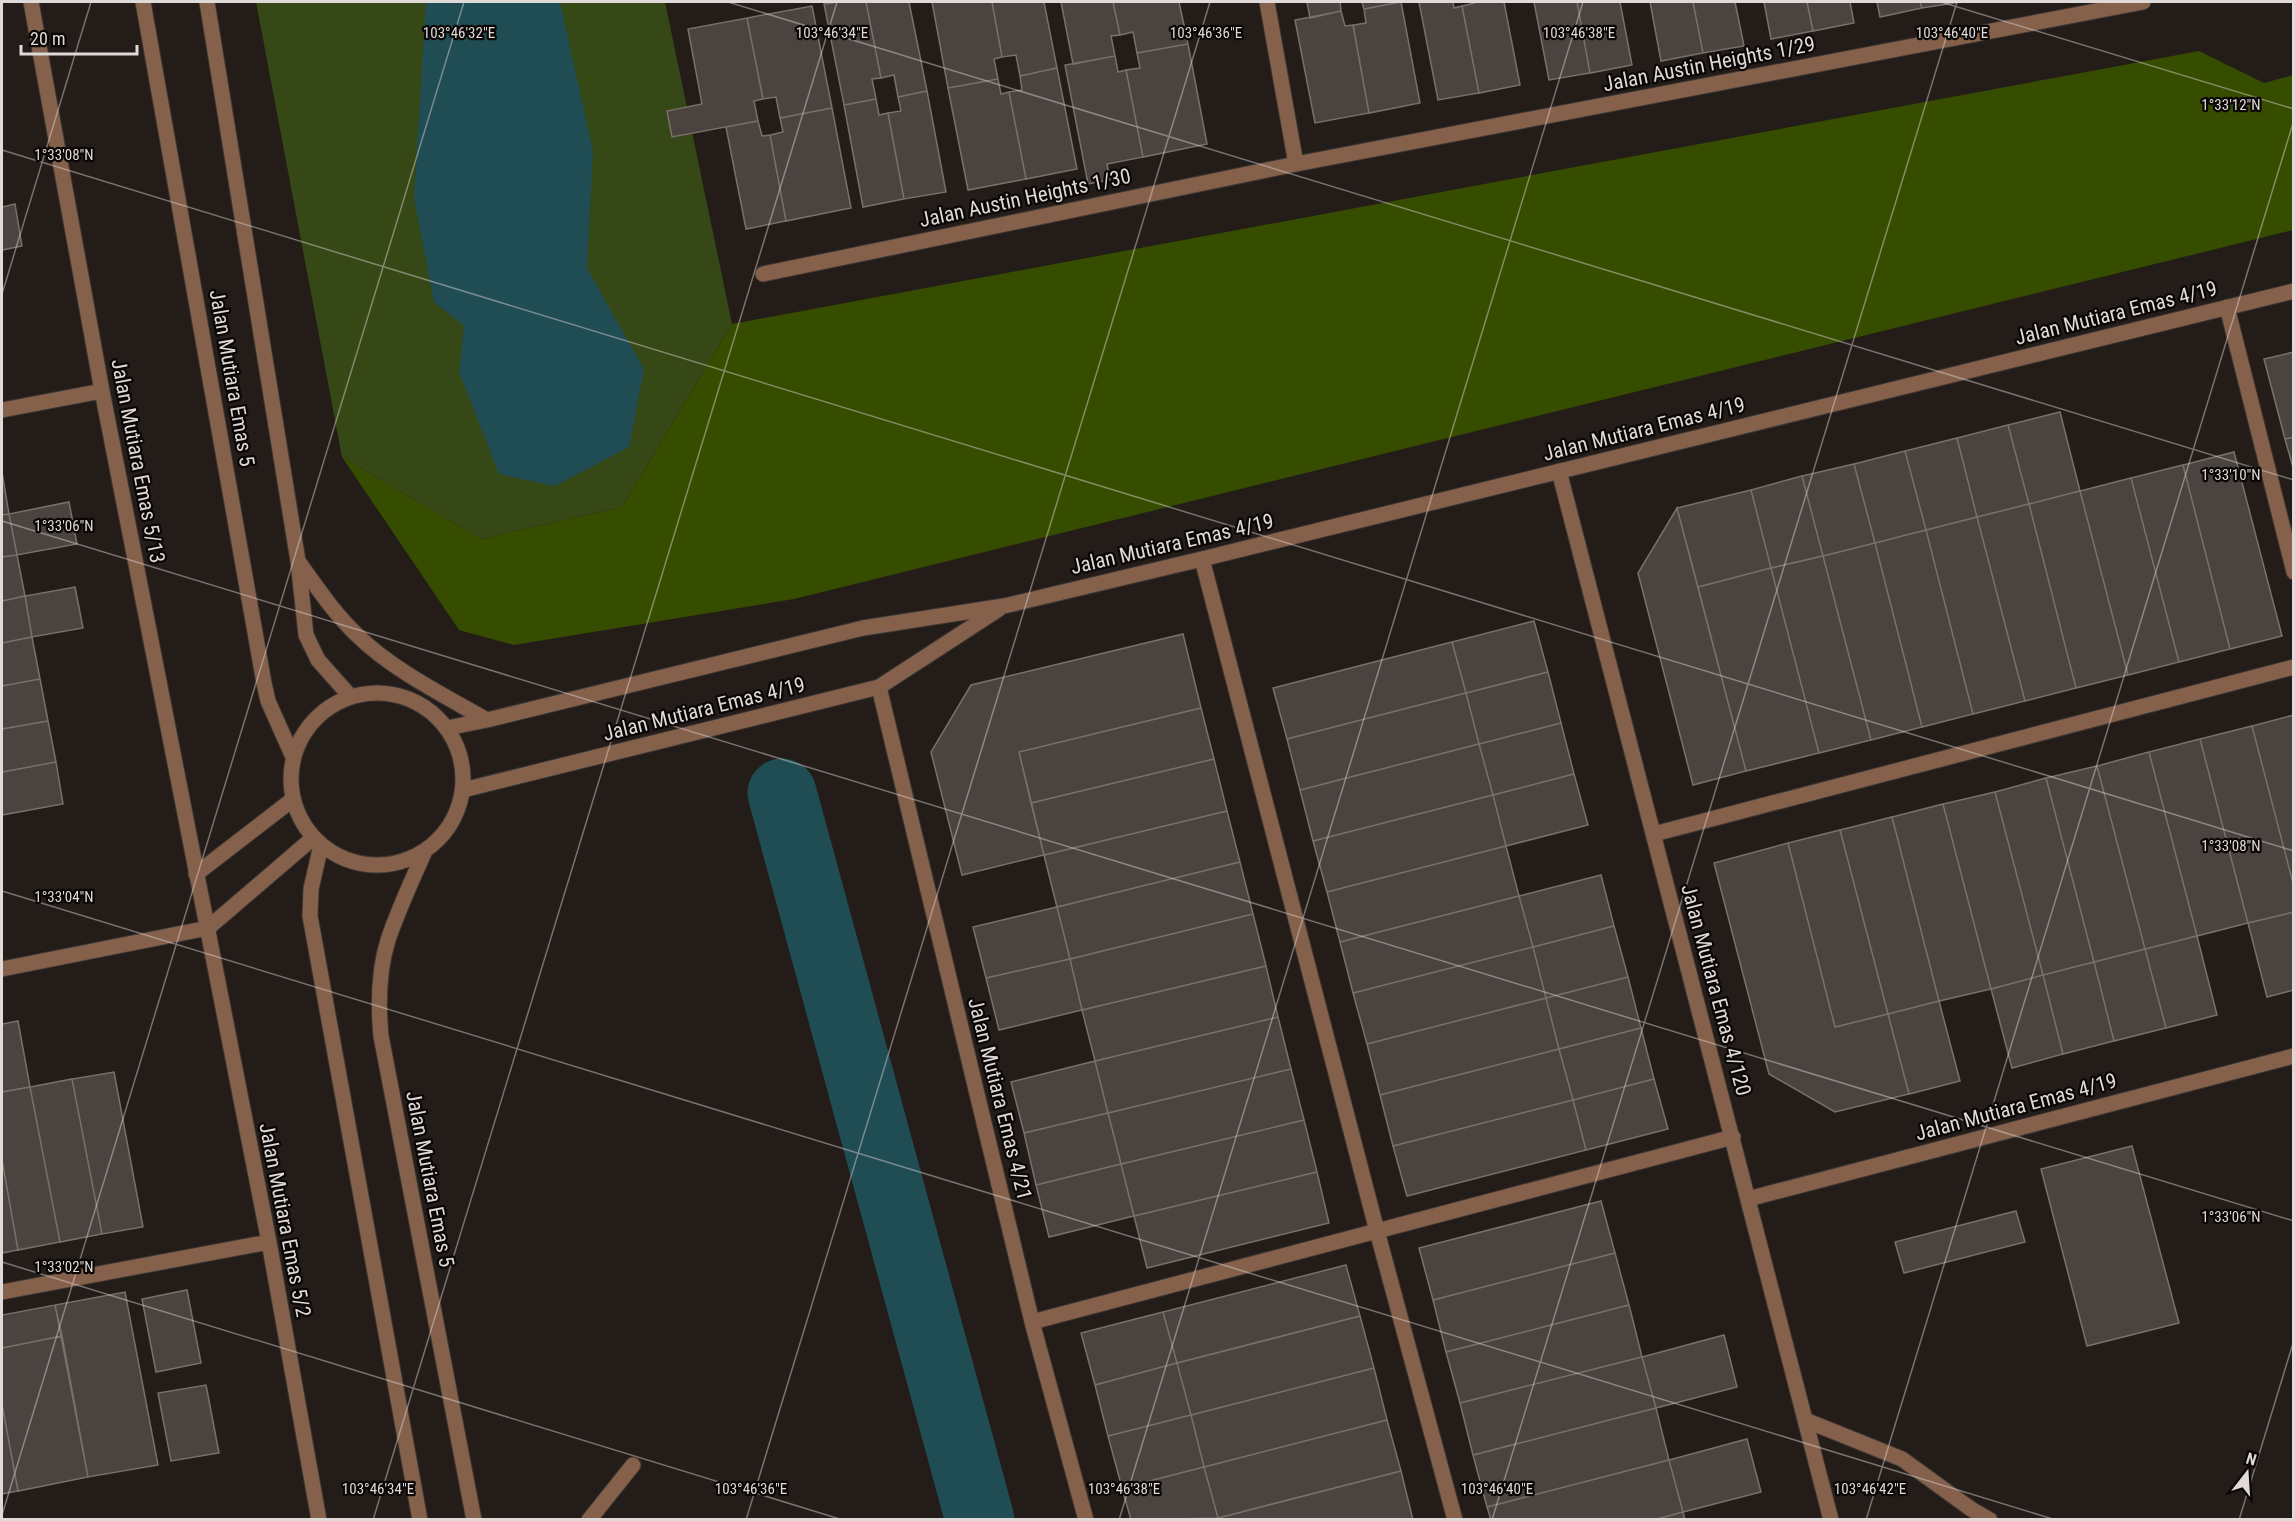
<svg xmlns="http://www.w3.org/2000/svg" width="2295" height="1521" viewBox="0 0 2295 1521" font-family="'Roboto Condensed',sans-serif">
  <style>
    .green { fill: #364816 }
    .forest { fill: #364d00 }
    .water { fill: #204c54 }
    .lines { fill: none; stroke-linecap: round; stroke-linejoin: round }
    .river { stroke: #204c54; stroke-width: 69 }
    .building { fill: #4b433f; stroke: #79706b; stroke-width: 1.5 }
    .minor-casing { stroke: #3d3733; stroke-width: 17 }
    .minor { stroke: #85614c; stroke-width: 15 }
    .ticks { fill: none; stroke: #dfdad7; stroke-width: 1.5; stroke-opacity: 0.45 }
    .labels { text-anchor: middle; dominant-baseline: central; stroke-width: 4.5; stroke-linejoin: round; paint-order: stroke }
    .street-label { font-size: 21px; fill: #dfdad7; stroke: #0a0706 }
    .ticks-label { font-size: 15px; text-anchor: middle; fill: #dfdad7; stroke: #0a0706; stroke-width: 4.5; stroke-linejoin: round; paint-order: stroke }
  </style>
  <rect width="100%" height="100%" fill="#231c18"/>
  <!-- green -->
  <path class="green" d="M256,2H665L732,324L622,507L481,539L342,457Z"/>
  <!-- forest -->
  <path class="forest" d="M2199,51L2264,83L2293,75V230L794,599L514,645L459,630L342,457L481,539L622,507L732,324Z"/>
  <!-- water -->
  <path class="water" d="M426,2H560L593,151L587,268L644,369L629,447L555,486L499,474L459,372L464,326L434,302L414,199Z"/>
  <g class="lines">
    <!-- river -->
    <path class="river" d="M782,793L980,1520"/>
  </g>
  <!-- building -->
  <path class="building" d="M838,2H866L881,78L872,79L876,99L844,105L824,4Z
    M866,2H909L927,91L898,97L894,75L881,78Z
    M932,2H992L1002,57L994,59L998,79L948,88Z
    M992,2H1044L1057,68L1020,76L1016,55L1002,57Z
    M1061,2H1113L1120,35L1111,36L1115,56L1073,64Z
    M1113,2H1179L1188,44L1137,53L1133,32L1120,35Z
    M1307,2H1340L1341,11L1310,18Z
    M1362,2H1401L1364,9Z
    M1401,2L1420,103L1369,113L1353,25L1366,23L1364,9Z
    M1419,2H1453L1454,8L1462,6L1479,93L1438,100Z
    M1475,2H1504L1520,85L1479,93L1462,6L1475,3Z
    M1534,2H1577L1590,73L1549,80Z
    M1577,2H1620L1632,65L1590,73Z
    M1650,2H1693L1703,53L1661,61Z
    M1693,2H1735L1744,46L1703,53Z
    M1764,2H1807L1813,31L1771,39Z
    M1807,2H1850L1854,23L1813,31Z
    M1877,2H1920L1922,8L1880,17Z
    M1920,2H1961L1922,8Z
    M812,6L832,108L780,118L776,97L763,99L747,18Z
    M1341,11L1345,26L1353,25L1369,113L1315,123L1295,20Z
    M747,18L763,99L754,101L758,121L672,137L667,111L702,104L688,29Z
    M1188,44L1207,144L1143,157L1126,70L1140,68L1137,53Z
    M1115,56L1118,72L1126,70L1143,157L1107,164L1110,180L1088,184L1065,65Z
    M1057,68L1077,169L1026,179L1009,92L1022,90L1020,76Z
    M998,79L1001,94L1009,92L1026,179L968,190L948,88Z
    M927,91L946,192L904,199L888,113L901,111L898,97Z
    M876,99L879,115L888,113L904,199L863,207L844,105Z
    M832,108L851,208L786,221L770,135L783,132L780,118Z
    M758,121L762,136L770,135L786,221L746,229L726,127Z
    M15,204L22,246L2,250V207Z
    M2294,352V437L2285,439L2264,359Z
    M2060,412L2080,491L2029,504L2008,425Z
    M2008,425L2029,504L1977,517L1957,438Z
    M2294,437V471L2285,439Z
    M1957,438L1977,517L1926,530L1905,451Z
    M1905,451L1926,530L1875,543L1854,464Z
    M2234,452L2282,636L2230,649L2183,465Z
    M1854,464L1875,543L1823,556L1802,476Z
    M2183,465L2230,649L2179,662L2131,478Z
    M2,472L9,514L2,515Z
    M1802,476L1823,556L1771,568L1751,490Z
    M2131,478L2179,662L2128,675L2080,491Z
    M1751,490L1771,568L1698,587L1677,508Z
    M2080,491L2128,675L2076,688L2029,504Z
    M69,502L77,544L17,555L9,514Z
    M2029,504L2076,688L2025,701L1977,517Z
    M1677,508L1746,771L1693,785L1638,573Z
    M9,514L17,555L2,557V515Z
    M1977,517L2025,701L1973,714L1926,530Z
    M1926,530L1973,714L1922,727L1875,543Z
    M1875,543L1922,727L1871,740L1823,556Z
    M17,555L25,596L2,601V557Z
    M1823,556L1871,740L1819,753L1771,568Z
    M1771,568L1819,753L1746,771L1698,587Z
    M75,587L83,628L32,637L25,596Z
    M25,596L32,637L2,643V601Z
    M1534,621L1548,672L1466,693L1452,642Z
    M1183,634L1201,708L1019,752L1044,855L962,875L931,752L971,685Z
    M32,637L40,679L2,686V643Z
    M1452,642L1466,693L1287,739L1273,688Z
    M1548,672L1561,723L1479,744L1466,693Z
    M40,679L48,721L2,729V686Z
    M1466,693L1479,744L1300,790L1287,739Z
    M1201,708L1214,759L1031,803L1019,752Z
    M2294,715V887L2252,726Z
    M48,721L56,762L2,772V729Z
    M1561,723L1574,774L1493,795L1479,744Z
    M2252,726L2294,887V912L2248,923L2200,739Z
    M2200,739L2248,923L2197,936L2149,752Z
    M1479,744L1493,795L1313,841L1300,790Z
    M2149,752L2197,936L2145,949L2097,766Z
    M1214,759L1227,811L1044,855L1031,803Z
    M56,762L63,804L2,815V772Z
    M2097,766L2145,949L2094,962L2046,778Z
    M1574,774L1588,825L1506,846L1493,795Z
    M2046,778L2094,962L2043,975L1995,792Z
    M1995,792L2043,975L1991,989L1943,804Z
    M1493,795L1506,846L1327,892L1313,841Z
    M1943,804L1991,989L1939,1001L1892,817Z
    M1227,811L1240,862L1057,907L1044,855Z
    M1892,817L1939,1001L1888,1014L1840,830Z
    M1840,830L1888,1014L1835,1027L1788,843Z
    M1788,843L1835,1027L1888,1014L1909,1094L1835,1112L1769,1074L1714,863Z
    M1506,846L1519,896L1340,942L1327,892Z
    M1240,862L1253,914L1070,959L1057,907Z
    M1601,875L1614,926L1533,947L1519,896Z
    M1519,896L1533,947L1353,993L1340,942Z
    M1057,907L1070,959L986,978L973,927Z
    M2294,912V990L2267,997L2248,923Z
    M1253,914L1266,966L1082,1010L1070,959Z
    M1614,926L1628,977L1546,998L1533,947Z
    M2197,936L2217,1015L2166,1028L2145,949Z
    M1533,947L1546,998L1367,1044L1353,993Z
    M2145,949L2166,1028L2114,1041L2094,962Z
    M1070,959L1082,1010L999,1030L986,978Z
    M2094,962L2114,1041L2063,1054L2043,975Z
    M1266,966L1278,1017L1095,1061L1082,1010Z
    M2043,975L2063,1054L2012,1068L1991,989Z
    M1628,977L1641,1028L1559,1049L1546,998Z
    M1546,998L1559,1049L1380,1095L1367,1044Z
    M1939,1001L1960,1081L1909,1094L1888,1014Z
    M1278,1017L1291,1069L1108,1113L1095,1061Z
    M18,1021L30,1087L2,1092V1024Z
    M1641,1028L1654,1079L1573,1100L1559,1049Z
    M1559,1049L1573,1100L1393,1146L1380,1095Z
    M1095,1061L1108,1113L1024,1133L1011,1082Z
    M1291,1069L1304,1120L1121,1164L1108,1113Z
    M114,1072L143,1227L102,1234L72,1079Z
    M72,1079L102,1234L60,1242L30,1087Z
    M1654,1079L1668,1129L1586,1150L1573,1100Z
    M30,1087L60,1242L18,1250L2,1160V1092Z
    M1573,1100L1586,1150L1407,1196L1393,1146Z
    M1108,1113L1121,1164L1036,1185L1024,1133Z
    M1304,1120L1317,1172L1134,1216L1121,1164Z
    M2132,1146L2179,1323L2087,1346L2041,1169Z
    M2,1160L18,1250L2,1253Z
    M1121,1164L1134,1216L1049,1237L1036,1185Z
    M1317,1172L1329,1223L1147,1268L1134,1216Z
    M1601,1201L1615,1253L1433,1300L1419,1248Z
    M2016,1211L2025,1242L1904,1273L1895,1242Z
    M1615,1253L1629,1305L1446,1352L1433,1300Z
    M1346,1265L1360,1316L1177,1363L1163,1312Z
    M187,1290L201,1363L156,1372L142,1299Z
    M125,1292L158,1465L88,1477L55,1305Z
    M55,1305L62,1336L2,1348V1315Z
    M1629,1305L1642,1357L1460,1403L1446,1352Z
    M1163,1312L1177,1363L1095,1385L1081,1333Z
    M1360,1316L1374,1368L1191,1415L1177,1363Z
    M1724,1335L1737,1387L1656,1408L1642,1357Z
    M62,1336L88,1477L18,1491L2,1404V1348Z
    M1642,1357L1656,1408L1473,1455L1460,1403Z
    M1177,1363L1191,1415L1108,1436L1095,1385Z
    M1374,1368L1387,1420L1204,1467L1191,1415Z
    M206,1385L219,1453L171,1461L158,1393Z
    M2,1404L18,1491L2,1494Z
    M1656,1408L1669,1460L1487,1507L1473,1455Z
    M1191,1415L1204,1467L1122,1488L1108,1436Z
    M1387,1420L1401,1471L1218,1518L1204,1467Z
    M1747,1439L1761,1492L1683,1512L1669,1460Z
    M1669,1460L1683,1512L1653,1520H1491L1487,1507Z
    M1204,1467L1218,1518L1131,1520L1122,1488Z
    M1401,1471L1413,1520H1219L1218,1518Z
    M1683,1512L1685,1520H1653Z"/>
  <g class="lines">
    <!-- minor casing -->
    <g class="minor-casing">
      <path id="minor" d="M31,2L102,391L269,1242L319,1520
        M143,2L264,683L268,701L293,757
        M207,2L298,561L306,635L318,660L350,696
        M1267,2L1296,164
        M763,274L1296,164L2143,2
        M2227,307L2294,572
        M2,410L102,391
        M1559,471L1831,1520
        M1202,559L1377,1231L1455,1520
        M300,564C318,589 335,614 357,635C391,669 445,696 487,720
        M879,687L1032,1322L1086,1520
        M291 779a86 86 0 1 1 172 0a86 86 0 1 1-172 0Z
        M447,728L487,720L863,628L1004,606L1202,559L2294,291
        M463,790L879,687L999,609
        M1654,834L2294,667
        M321,845L311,889L310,916L420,1520
        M425,851C412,880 398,910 388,940C378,972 378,1004 381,1036L474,1520
        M196,874L292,800
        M2,969L208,928L313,838
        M1748,1199L2294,1056
        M2,1292L269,1242
        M1032,1322L1733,1137
        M1805,1420L1902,1459L1971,1509L1990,1520
        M589,1520L633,1465"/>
    </g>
    <!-- minor -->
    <use href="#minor" class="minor"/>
  </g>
  <!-- ticks -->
  <path class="ticks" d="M728,2L2294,480M1941,2L2294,109M2,150L2294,851M2,294L91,2M2,521L2294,1221M2,891L2056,1520M2,1262L843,1520M2,1515L464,2M373,1520L837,2M746,1520L1210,2M1119,1520L1583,2M1492,1520L1957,2M1866,1520L2294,120M2239,1520L2294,1340"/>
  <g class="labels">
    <!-- street labels -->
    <g class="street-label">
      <text transform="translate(1709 64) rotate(-11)">Jalan Austin Heights 1/29</text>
      <text transform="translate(1025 198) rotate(-12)">Jalan Austin Heights 1/30</text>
      <text transform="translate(2116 313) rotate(-14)">Jalan Mutiara Emas 4/19</text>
      <text transform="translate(232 378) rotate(80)">Jalan Mutiara Emas 5</text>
      <text transform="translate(1644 429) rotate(-14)">Jalan Mutiara Emas 4/19</text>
      <text transform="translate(138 461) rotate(79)">Jalan Mutiara Emas 5/13</text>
      <text transform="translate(1172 544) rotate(-13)">Jalan Mutiara Emas 4/19</text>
      <text transform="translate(704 709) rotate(-14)">Jalan Mutiara Emas 4/19</text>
      <text transform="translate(1716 990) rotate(75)">Jalan Mutiara Emas 4/120</text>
      <text transform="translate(1000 1099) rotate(76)">Jalan Mutiara Emas 4/21</text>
      <text transform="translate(2016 1107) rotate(-15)">Jalan Mutiara Emas 4/19</text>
      <text transform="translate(430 1179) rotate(79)">Jalan Mutiara Emas 5</text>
      <text transform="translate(285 1220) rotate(79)">Jalan Mutiara Emas 5/2</text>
    </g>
  </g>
  <g class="ticks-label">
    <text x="459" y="38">103°46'32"E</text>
    <text x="832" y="38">103°46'34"E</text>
    <text x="1206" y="38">103°46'36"E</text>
    <text x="1579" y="38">103°46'38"E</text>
    <text x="1952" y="38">103°46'40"E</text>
    <text x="2231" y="110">1°33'12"N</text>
    <text x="64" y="160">1°33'08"N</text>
    <text x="2231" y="480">1°33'10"N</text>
    <text x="64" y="531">1°33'06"N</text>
    <text x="2231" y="851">1°33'08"N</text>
    <text x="64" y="902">1°33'04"N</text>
    <text x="2231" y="1222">1°33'06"N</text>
    <text x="64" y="1272">1°33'02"N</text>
    <text x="378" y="1494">103°46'34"E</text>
    <text x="751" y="1494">103°46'36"E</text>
    <text x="1124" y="1494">103°46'38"E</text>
    <text x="1497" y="1494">103°46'40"E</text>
    <text x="1870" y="1494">103°46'42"E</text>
  </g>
  <!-- border -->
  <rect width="2295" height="1521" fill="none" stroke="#dfdad7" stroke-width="6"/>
  <!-- north arrow -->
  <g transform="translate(2247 1473) rotate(17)" stroke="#0a0706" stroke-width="4.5" paint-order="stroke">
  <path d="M0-4.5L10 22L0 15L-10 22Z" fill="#dfdad7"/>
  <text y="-9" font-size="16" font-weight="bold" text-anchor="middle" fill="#dfdad7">N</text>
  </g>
  <!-- scale -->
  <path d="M21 45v9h116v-9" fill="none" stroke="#dfdad7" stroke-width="3"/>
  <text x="30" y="45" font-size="18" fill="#dfdad7" stroke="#0a0706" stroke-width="4.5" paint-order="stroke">20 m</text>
</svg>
